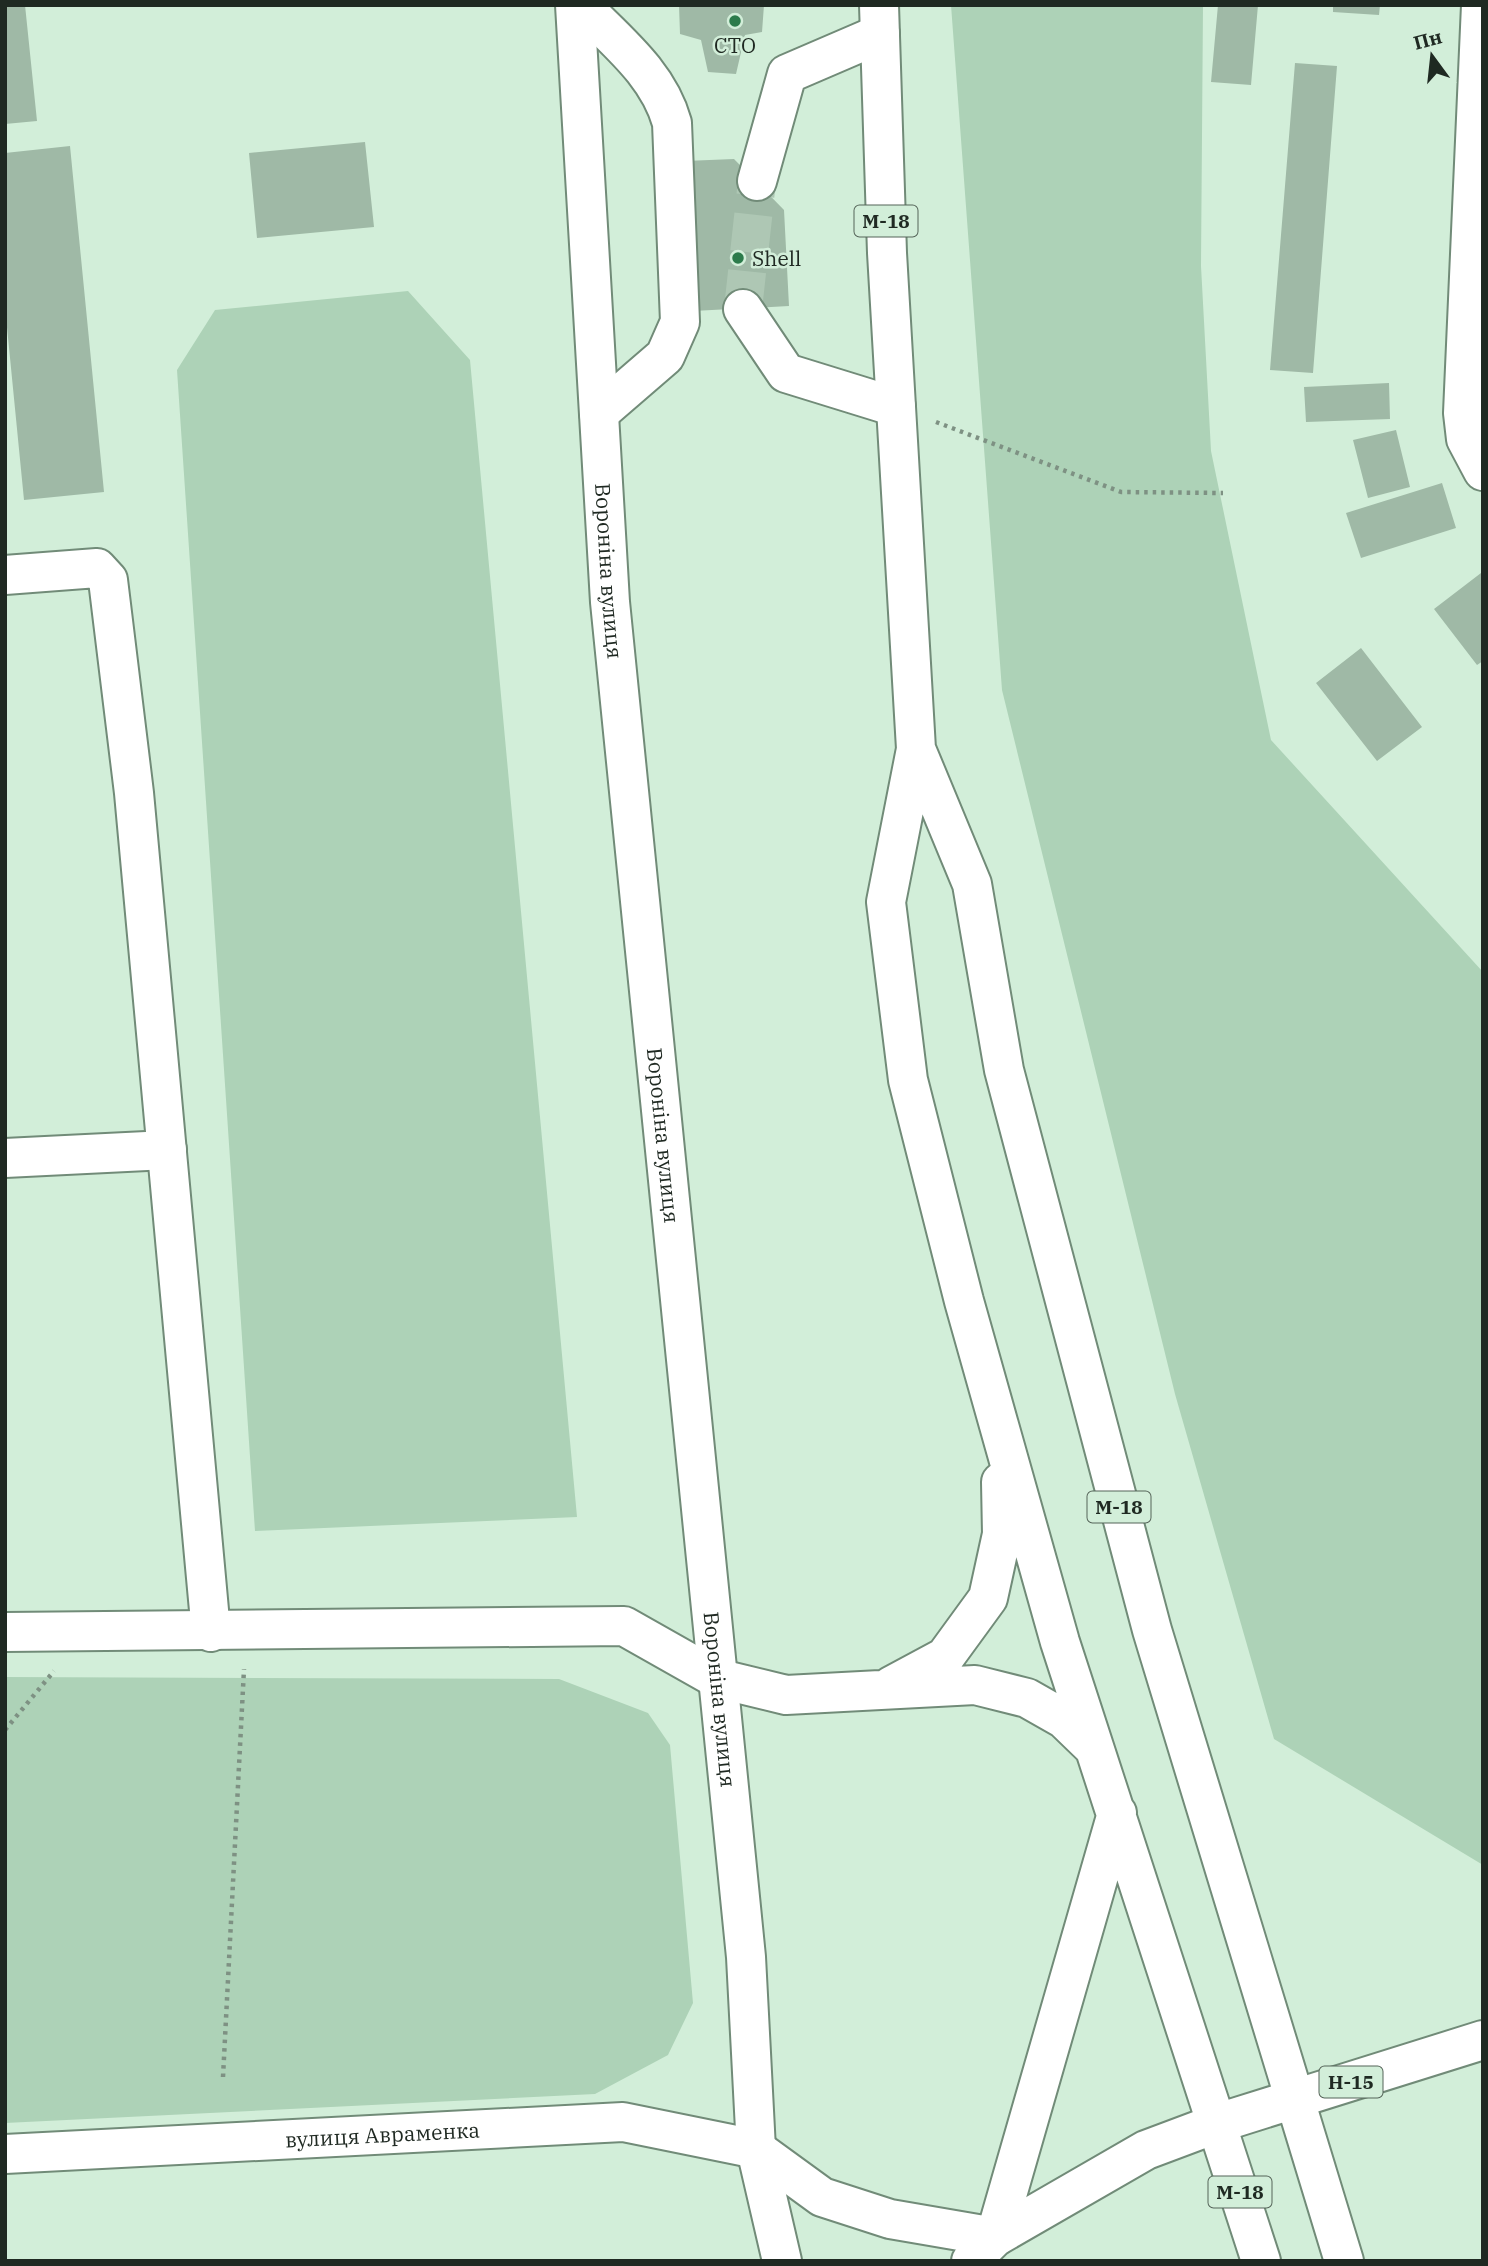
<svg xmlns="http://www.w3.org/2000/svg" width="1488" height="2266" viewBox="0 0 1488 2266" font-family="'IBM Plex Serif',serif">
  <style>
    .green { fill: #add2b7 }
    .building { fill: #9fb9a6 }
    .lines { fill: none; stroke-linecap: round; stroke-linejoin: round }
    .minor-tunnel { stroke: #aec7b4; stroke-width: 38; stroke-dasharray: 38 19; stroke-linecap: butt }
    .minor-casing { stroke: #718b78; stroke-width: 42 }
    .major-casing { stroke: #718b78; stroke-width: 42 }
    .highway-casing { stroke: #718b78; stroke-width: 42 }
    .path { stroke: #7e9183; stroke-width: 4.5; stroke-dasharray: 3.5 5; stroke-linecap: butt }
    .minor { stroke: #fff; stroke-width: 38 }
    .major { stroke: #fff; stroke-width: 38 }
    .highway { stroke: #fff; stroke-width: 38 }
    .poi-dot { fill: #2c7b4b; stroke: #d2eed9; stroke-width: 2.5 }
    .labels { text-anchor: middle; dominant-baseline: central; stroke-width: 5; stroke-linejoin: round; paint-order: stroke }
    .shield { fill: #d2eed9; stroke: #556459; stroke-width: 2 }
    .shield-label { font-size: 19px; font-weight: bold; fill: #1f2922 }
    .poi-label { font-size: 21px; fill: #1f2922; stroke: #d2eed9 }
    .street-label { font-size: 21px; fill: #1f2922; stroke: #d2eed9 }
  </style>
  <rect width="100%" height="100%" fill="#d2eed9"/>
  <!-- green -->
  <path class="green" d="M951,5H1203L1201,266L1211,451L1271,740L1483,972V1865L1274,1739L1175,1394L1002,690Z
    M408,291L470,360L577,1517L255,1531L177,370L215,310Z
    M5,1677L559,1679L648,1713L670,1745L693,2003L668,2055L595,2094L5,2123Z"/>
  <!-- building -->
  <path class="building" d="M5,5H25L37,121L5,124Z
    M679,5H764L762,32L745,35L736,74L708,72L701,40L680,34Z
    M1218,5H1258L1251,85L1211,82Z
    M1333,5H1380L1379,15L1333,12Z
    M1295,63L1337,66L1313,373L1270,370Z
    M365,142L374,227L257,238L249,153Z
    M70,146L104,492L24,500L5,307V153Z
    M734,159L784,210L789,306L693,311L685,161Z
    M1389,383L1390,419L1306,422L1304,387Z
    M1396,430L1410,487L1368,498L1353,440Z
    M1442,483L1456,528L1361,558L1346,513Z
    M1481,573L1483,661L1477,665L1434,609Z
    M1361,648L1422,727L1377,761L1316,683Z"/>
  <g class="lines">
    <!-- minor-tunnel -->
    <path class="minor-tunnel" d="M743,309L757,181"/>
    <!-- minor casing -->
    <g class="minor-casing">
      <g id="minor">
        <path id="s1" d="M575,5L610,602L746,1957L756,2149L782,2261"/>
        <path d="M581,5C616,41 658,73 672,123L680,322L665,356L599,413"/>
        <path d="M1481,5L1463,413L1466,439L1483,471"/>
        <path d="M757,181L787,74L880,34"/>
        <path d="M743,309L786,373L896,407"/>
        <path d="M5,575L97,568L108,580L134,793L211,1632"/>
        <path d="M5,1158L167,1150"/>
        <path d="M5,1632L624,1626L716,1678"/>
      </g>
    </g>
    <!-- major casing -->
    <g class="major-casing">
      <g id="major">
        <path id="s2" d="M5,2154L623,2122L756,2149L822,2197L890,2219L995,2237"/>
        <path d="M971,2261L995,2237L1146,2150L1218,2123L1483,2040"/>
      </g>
    </g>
    <!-- highway casing -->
    <g class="highway-casing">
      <path id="highway" d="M879,5L887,253L916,749L886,902L908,1080L964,1301L1060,1642L1261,2261
        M916,749L972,884L1004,1070L1152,1630L1344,2261
        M716,1678L786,1695L975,1685L1027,1698L1064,1719L1094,1748
        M891,1686L945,1657L988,1598L1002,1534L1001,1482
        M995,2237L1117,1813"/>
    </g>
    <!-- path -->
    <path class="path" d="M936,422L1121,492L1223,493
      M5,1730L54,1671
      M223,2077L244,1669"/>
    <!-- minor -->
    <use href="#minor" class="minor"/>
    <!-- major -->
    <use href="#major" class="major"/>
    <!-- highway -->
    <use href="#highway" class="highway"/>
  </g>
  <!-- markers -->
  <g class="poi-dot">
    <circle cx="735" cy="21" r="7"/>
    <circle cx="738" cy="258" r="7"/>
  </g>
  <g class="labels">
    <!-- shield labels -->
    <g class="shield">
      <rect x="854.5" y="205.5" width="63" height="31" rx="5"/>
      <rect x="1087.5" y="1491.5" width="63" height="31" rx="5"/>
      <rect x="1319.5" y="2066.5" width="63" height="31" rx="5"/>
      <rect x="1208.5" y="2176.5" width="63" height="31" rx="5"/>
    </g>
    <g class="shield-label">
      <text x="886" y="221">М-18</text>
      <text x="1119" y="1507">М-18</text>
      <text x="1351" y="2082">Н-15</text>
      <text x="1240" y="2192">М-18</text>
    </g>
    <!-- poi labels -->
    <g class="poi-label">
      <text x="735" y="45">СТО</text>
      <text x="752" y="258" text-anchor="start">Shell</text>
    </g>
    <!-- street labels -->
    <g class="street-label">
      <text stroke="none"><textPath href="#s1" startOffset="567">Вороніна вулиця</textPath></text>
      <text stroke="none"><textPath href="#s1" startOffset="1134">Вороніна вулиця</textPath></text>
      <text stroke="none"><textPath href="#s1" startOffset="1701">Вороніна вулиця</textPath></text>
      <text stroke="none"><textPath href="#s2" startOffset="378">вулиця Авраменка</textPath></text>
    </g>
  </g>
  <!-- border -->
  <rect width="1488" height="2266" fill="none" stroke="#1f2922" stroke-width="14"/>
  <!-- north arrow -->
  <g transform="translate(1432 56) rotate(345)" stroke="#d2eed9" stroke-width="5" paint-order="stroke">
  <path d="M0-5L12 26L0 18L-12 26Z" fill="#1f2922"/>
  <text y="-10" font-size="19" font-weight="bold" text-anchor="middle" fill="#1f2922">Пн</text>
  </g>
</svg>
